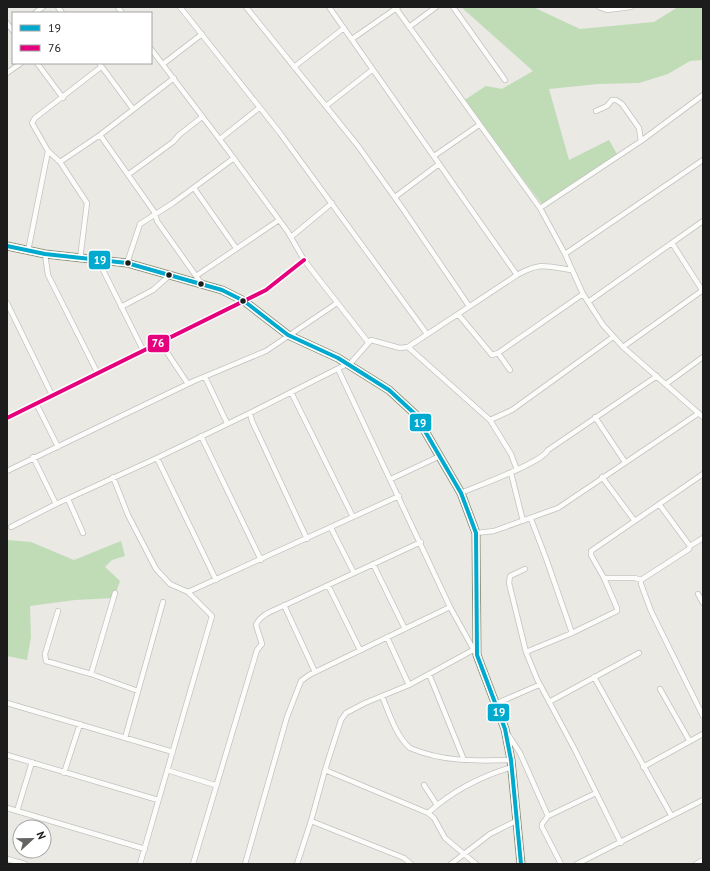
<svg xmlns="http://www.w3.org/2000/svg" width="710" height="871" viewBox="0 0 710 871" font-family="'PT Sans',sans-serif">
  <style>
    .forest { fill: #bfdcb7 }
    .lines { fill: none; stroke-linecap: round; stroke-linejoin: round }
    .street-casing { stroke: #c3c2c0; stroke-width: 6 }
    .secondary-casing { stroke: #8f947c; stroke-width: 9 }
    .street { stroke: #fcfcfb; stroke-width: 4.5 }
    .secondary { stroke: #f1f3e8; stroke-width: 7 }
    .bus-1-casing { stroke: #fff; stroke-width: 7 }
    .bus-2-casing { stroke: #fff; stroke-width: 7 }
    .bus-1 { stroke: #00a9ce; stroke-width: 4 }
    .bus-2 { stroke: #e5007d; stroke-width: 4 }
    .bus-dot { fill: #1c1c1c; stroke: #fff; stroke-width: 1.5 }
    .line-badge { stroke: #fff; stroke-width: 1.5 }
    .badge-label { font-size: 11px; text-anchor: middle; font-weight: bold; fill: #fff }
  </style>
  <rect width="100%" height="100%" fill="#eae9e4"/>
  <!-- forest -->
  <path class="forest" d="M461,7H533L580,29L654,22L678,7H703V60L690,61L668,74L639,83L598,84L549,89L569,160L609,140L617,154L542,204L463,101L486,86L502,89L533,71Z
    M7,540L31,542L74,560L121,541L125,556L112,560L105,567L120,581L114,598L75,600L30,606L31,637L27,660L7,656Z"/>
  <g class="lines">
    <!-- street casing -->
    <g class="street-casing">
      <path id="street" d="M58,7L62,13
        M118,7L122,13
        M180,7L280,133L427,334
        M246,7L358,146L403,209L469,306
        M329,7L517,275
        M395,7L540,208L565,254L583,294L603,325L623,347L703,417
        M453,7L505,80
        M599,7L607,10L631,7
        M35,13L43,7
        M7,23L13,31
        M409,27L436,7
        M352,39L398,7
        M151,49L227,149L288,232L304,260L368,342
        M37,63L63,98
        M99,63L133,109
        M163,64L202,34
        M294,67L344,28
        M7,73L21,63
        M326,106L372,70
        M596,111L607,106L612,100H616L622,104L639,128L641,141
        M100,135L155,213L157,221L201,283
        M220,139L259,108
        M48,151L60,162L100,135L174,78
        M434,156L479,125
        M60,162L87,203L80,259
        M129,174L173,142L179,135L202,117
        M194,188L236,248
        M395,197L439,164
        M540,208L641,141L703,95
        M291,237L332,203
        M672,243L702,290
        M28,251L48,151L32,123L35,118L101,67
        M45,254L48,275L97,372
        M565,254L703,160
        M98,260L143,350
        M127,263L140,224L173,203L234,158
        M196,276L279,220
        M588,302L703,221
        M7,303L52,395
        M121,307L153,290L170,275
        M458,314L492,355L498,353L583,294
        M160,342L188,384
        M408,347L490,420L511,454L517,470
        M623,347L703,290
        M498,353L510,370
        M349,365L371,340L400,348L408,347L517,275C541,262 546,266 571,270
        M338,369L450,607L475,652
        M205,377L227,423
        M666,384L703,357
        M291,392L353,517
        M36,403L58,447
        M250,413L252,421L307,539
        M595,417L625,462
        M7,418L266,290L304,260
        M490,420L512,410L613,337
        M201,436L261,560
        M33,457L56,504
        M157,458L216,580
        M7,471L194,381L266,351L337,303
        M511,473L523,521
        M113,477L128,515L156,569L170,584L188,592L212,616L140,864
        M602,477L634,520
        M391,479L440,456
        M461,493C477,486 542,463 548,450L657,376
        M68,499L83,533
        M659,504L690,546L689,549L641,580V584L651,611L703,716
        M531,519L547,561L572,633
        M11,527L56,504L157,458L250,413L347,364
        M331,528L354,573
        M476,533L494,531L558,508L699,413
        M690,546L703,538
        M373,564L405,629
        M525,569L510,576L509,583L526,652L537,679L575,750L621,843
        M604,578H635L641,580
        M328,585L360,650
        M188,592L399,496
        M698,594L703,603
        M284,605L315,672
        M58,611L45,654L46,661L91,674L138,691
        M387,637L409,685
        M473,650L409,685L365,703L346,713L341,720L325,770L428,813L434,818L445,838L476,864
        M526,652L572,633L617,611V608L604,578L591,555V551L703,474
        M91,674L115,593
        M429,674L464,760
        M594,677L671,815
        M660,689L689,740
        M382,696C389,713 396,736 410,748C442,762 477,761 511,760
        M549,702L639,653
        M7,703L173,752
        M495,704L539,685
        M507,733L520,753L548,816
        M125,738L163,602
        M7,755L158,800
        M643,767L703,734
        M167,770L215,785
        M64,773L80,724
        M424,785L437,805
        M7,808L145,849
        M17,811L32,762
        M428,813C451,792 482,776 512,767
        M311,821L404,858L411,864
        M7,859L25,864
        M193,864L257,650L262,644L256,625C260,615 272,611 281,607L421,542
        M245,864L287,717L301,681L309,675L450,607
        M297,864L311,821L325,770
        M451,864L490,834L516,821
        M561,864L542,827V824L548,816L596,793
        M577,864L703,800
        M696,864L703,860"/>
    </g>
    <!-- secondary casing -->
    <g class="secondary-casing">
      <path id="secondary" d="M7,246L45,254L127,263L222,290L244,301L288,335L338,358L389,390L415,414L461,493L476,533L477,655L505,729L511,760L521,864"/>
    </g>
    <!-- street -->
    <use href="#street" class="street"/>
    <!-- secondary -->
    <use href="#secondary" class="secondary"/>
    <!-- bus-1 casing -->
    <g class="bus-1-casing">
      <path id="bus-1" d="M7,246L45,254L127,263L222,290L244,301L288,335L338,358L389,390L415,414L461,493L476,533L477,655L505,729L511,760L521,864"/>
    </g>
    <!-- bus-2 casing -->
    <g class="bus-2-casing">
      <path id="bus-2" d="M7,418L266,290L304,260"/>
    </g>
    <!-- bus-1 -->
    <use href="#bus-1" class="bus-1"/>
    <!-- bus-2 -->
    <use href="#bus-2" class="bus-2"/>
  </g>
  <!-- markers -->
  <g class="bus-dot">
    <circle cx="128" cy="263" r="3.5"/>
    <circle cx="169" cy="275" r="3.5"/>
    <circle cx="201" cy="284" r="3.5"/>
    <circle cx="243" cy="301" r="3.5"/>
  </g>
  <g class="line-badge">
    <rect x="88" y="250" width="23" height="20" rx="4" fill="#00a9ce"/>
    <rect x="147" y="334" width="23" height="19" rx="4" fill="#e5007d"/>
    <rect x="409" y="413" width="23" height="19" rx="4" fill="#00a9ce"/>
    <rect x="487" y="703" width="23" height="19" rx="4" fill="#00a9ce"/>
  </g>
  <g class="badge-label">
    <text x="100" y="264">19</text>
    <text x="158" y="347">76</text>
    <text x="420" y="427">19</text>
    <text x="499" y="716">19</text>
  </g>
  <!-- border -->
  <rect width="710" height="871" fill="none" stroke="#1c1c1c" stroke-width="16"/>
  <!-- legend -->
  <rect x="12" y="12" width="140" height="52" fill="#ffffff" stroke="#a4a4a4"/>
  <rect x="20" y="25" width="20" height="6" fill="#00a9ce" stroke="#a4a4a4"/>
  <text x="48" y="32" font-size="12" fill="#1c1c1c">19</text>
  <rect x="20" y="45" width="20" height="6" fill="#e5007d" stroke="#a4a4a4"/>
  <text x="48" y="52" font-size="12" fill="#1c1c1c">76</text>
  <!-- north arrow -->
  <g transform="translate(32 839) rotate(68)"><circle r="19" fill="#ffffff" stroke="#a4a4a4"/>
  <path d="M0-3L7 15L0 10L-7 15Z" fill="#646462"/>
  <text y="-6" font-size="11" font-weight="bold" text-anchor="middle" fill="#1c1c1c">N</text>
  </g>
</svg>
